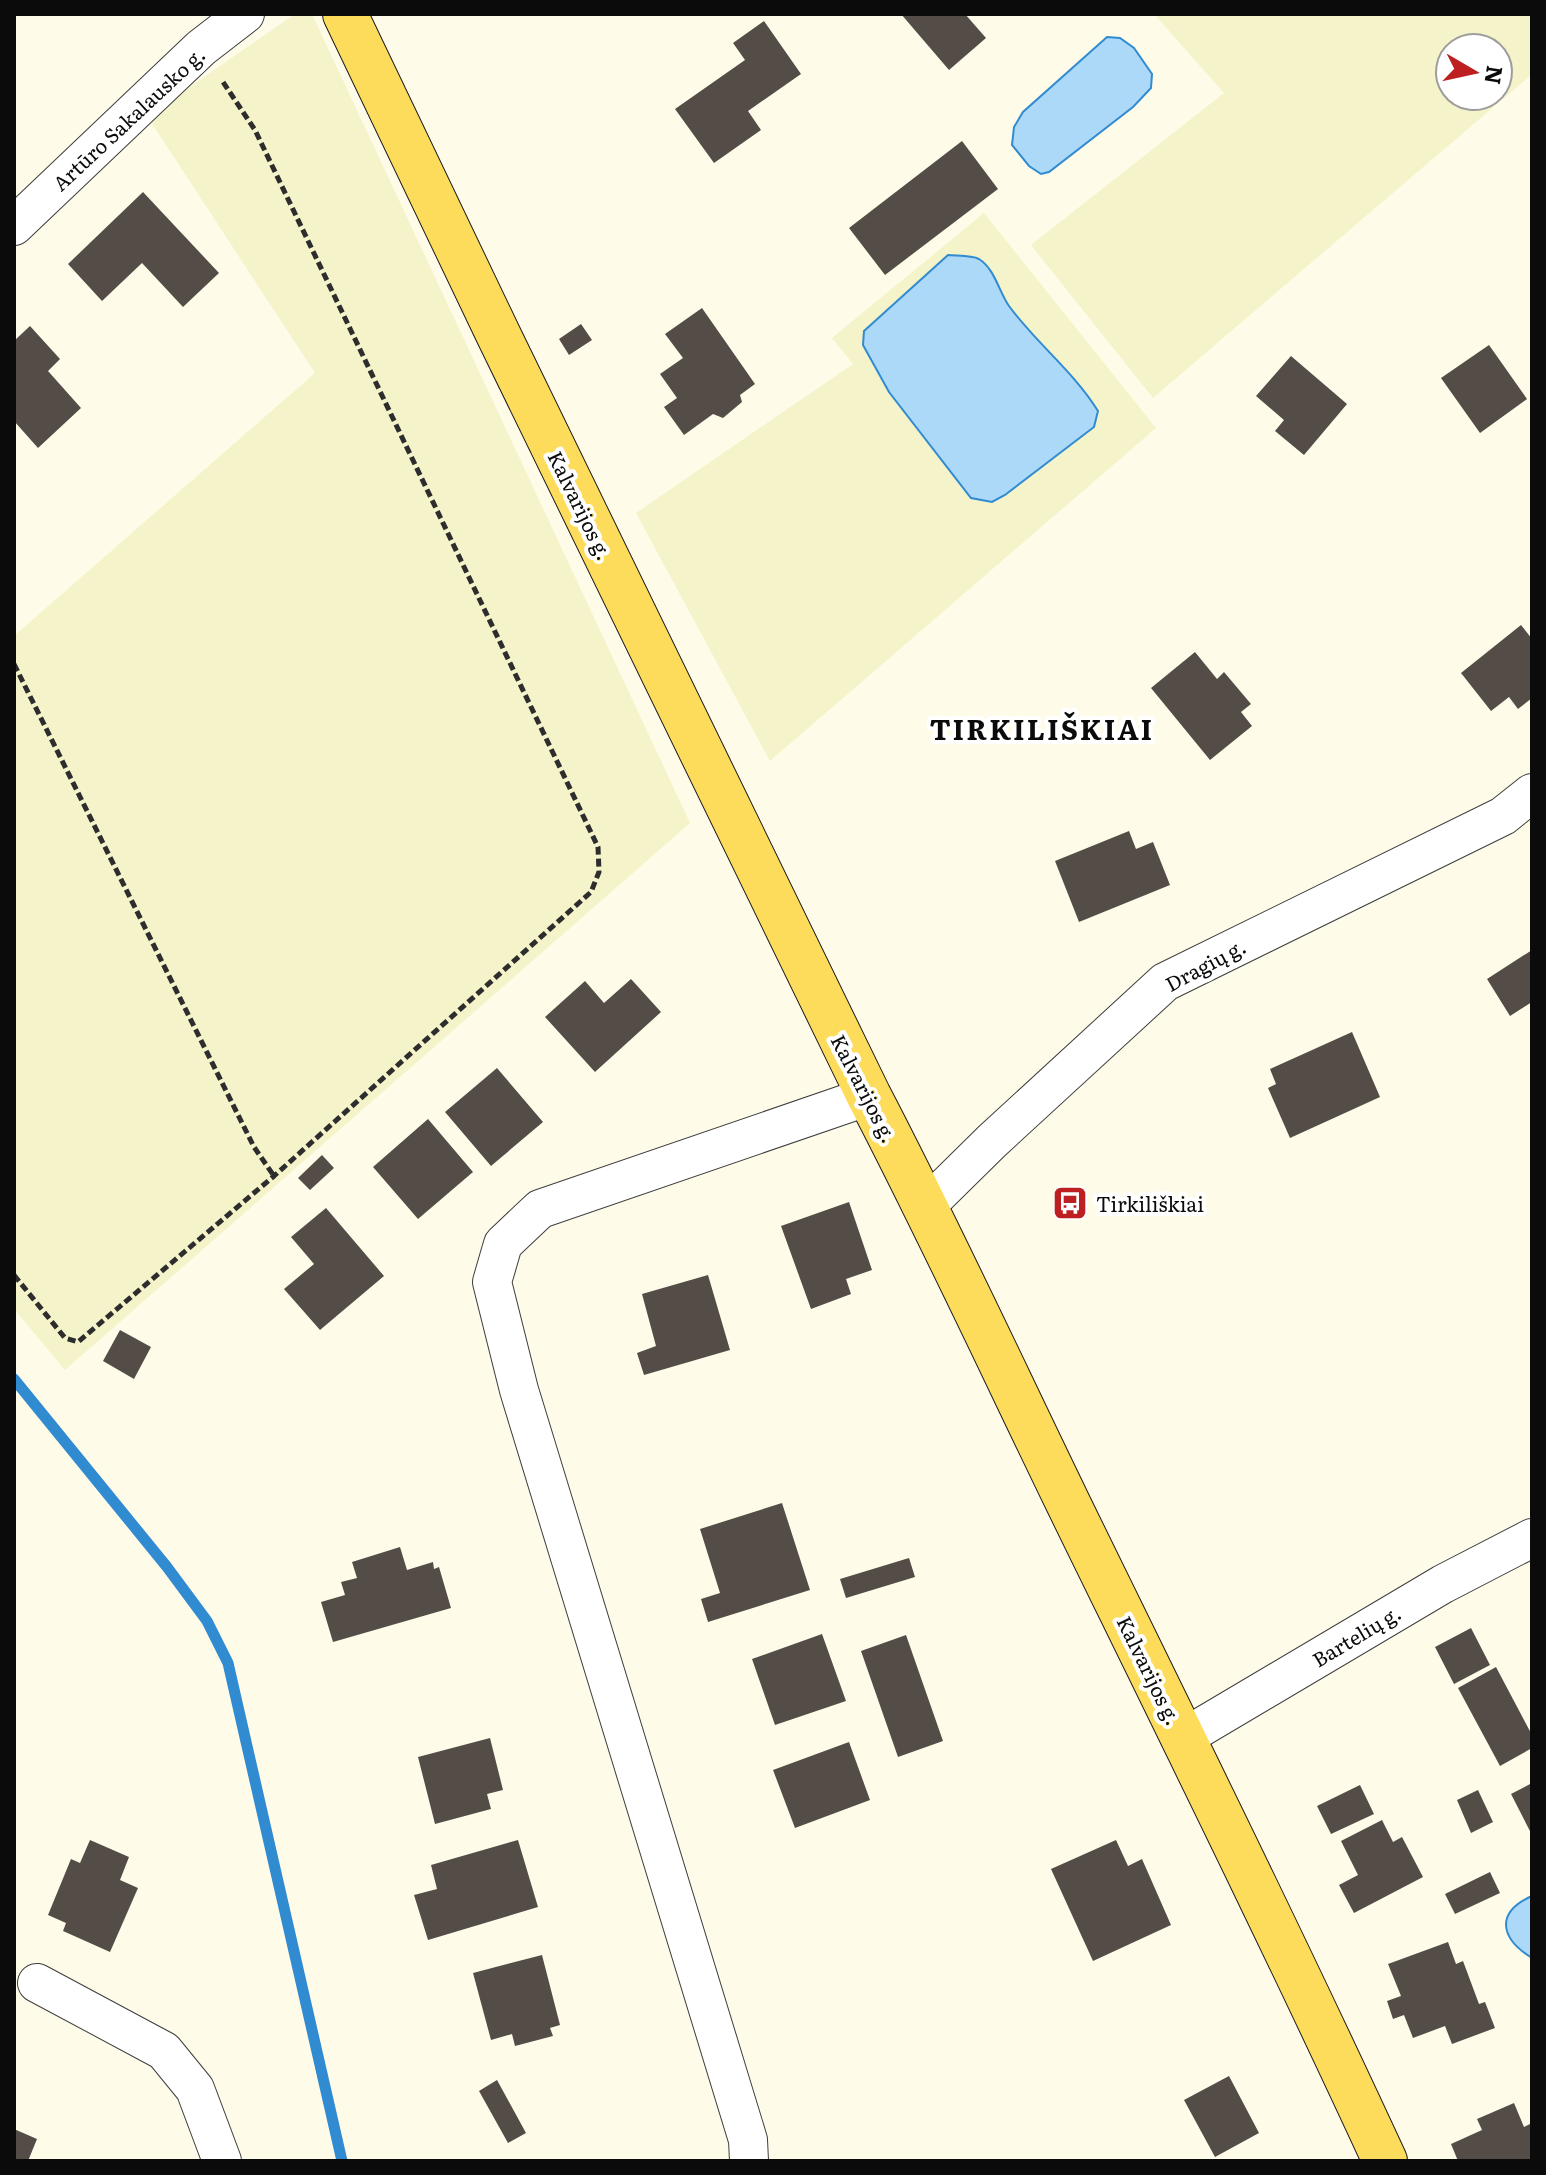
<svg xmlns="http://www.w3.org/2000/svg" width="1546" height="2175" viewBox="0 0 1546 2175" font-family="Literata,serif">
  <style>
    .farmland { fill: #f5f3c9; fill-rule: evenodd }
    .water { fill: #acd9f8; stroke: #318bd1; stroke-width: 2 }
    .lines { fill: none; stroke-linecap: round; stroke-linejoin: round }
    .stream { stroke: #318bd1; stroke-width: 11 }
    .building { fill: #544d47 }
    .minor-casing { stroke: #3e3e3e; stroke-width: 40 }
    .major-casing { stroke: #1c1c1c; stroke-width: 46 }
    .path { stroke: #2d2d2d; stroke-width: 5; stroke-dasharray: 8 4; stroke-linecap: butt }
    .minor { stroke: #fff; stroke-width: 38 }
    .major { stroke: #fddc5b; stroke-width: 44 }
    .labels { text-anchor: middle; dominant-baseline: central; stroke-width: 8; stroke-linejoin: round; paint-order: stroke }
    .street-label { font-size: 20px; fill: #0b0b0b; stroke: #fff }
    .poi-label { font-size: 20px; fill: #0b0b0b; stroke: #fff; text-anchor: start }
    .district-label { font-size: 28px; font-weight: bold; letter-spacing: 2px; fill: #0b0b0b; stroke: #fff }
  </style>
  <rect width="100%" height="100%" fill="#fffbe9"/>
  <!-- farmland -->
  <path class="farmland" d="M295,14H312L690,823L65,1370L14,1309V636L315,373L151,122L181,93Z
    M1154,14H1532V74L1153,398L1031,245L1224,93ZM1450,48H1498V96H1450Z
    M984,213L1156,428L770,761L636,513L853,364L832,338Z"/>
  <!-- water -->
  <path class="water" d="M1107,37L1120,38L1134,48L1152,74L1151,88L1133,107L1049,172L1041,174L1029,166L1012,145L1014,127L1023,112Z
    M948,255C957,256 971,255 979,259C995,269 999,292 1009,306C1036,343 1074,372 1098,411L1094,427L1005,495L992,502L971,498L889,392L863,345L864,331Z
    M1532,1896V1958C1501,1939 1494,1913 1532,1896Z"/>
  <g class="lines">
    <!-- stream -->
    <path class="stream" d="M14,1379L167,1567L207,1621L228,1663L342,2161"/>
  </g>
  <!-- building -->
  <path class="building" d="M901,14H965L986,38L949,70Z
    M764,21L801,74L748,111L761,130L714,163L675,109L745,60L733,43Z
    M962,141L998,189L885,275L849,228Z
    M143,192L219,273L183,307L142,263L102,301L68,264Z
    M702,308L755,384L740,395L742,402L723,418L713,414L684,435L664,407L677,398L660,374L683,358L665,334Z
    M581,324L592,340L569,355L559,339Z
    M30,326L60,359L48,371L81,408L38,448L14,421V341Z
    M1489,345L1527,399L1480,433L1441,378Z
    M1291,356L1347,404L1304,455L1275,431L1284,420L1256,396Z
    M1521,625L1532,639V698L1518,709L1509,697L1491,711L1461,673Z
    M1195,652L1217,679L1224,672L1251,704L1241,712L1252,726L1210,760L1151,688Z
    M1129,831L1136,849L1153,842L1170,885L1079,922L1055,861Z
    M1532,950V1002L1510,1016L1487,979Z
    M631,979L661,1012L595,1072L545,1017L585,981L604,1003Z
    M1352,1032L1380,1097L1290,1138L1268,1088L1276,1084L1270,1069Z
    M497,1068L543,1122L491,1166L445,1112Z
    M428,1119L473,1172L418,1219L373,1167Z
    M322,1155L334,1168L310,1190L298,1178Z
    M849,1202L872,1270L846,1279L851,1294L811,1309L781,1226Z
    M326,1208L384,1276L320,1330L284,1289L314,1264L291,1237Z
    M708,1275L730,1350L644,1375L637,1353L656,1346L642,1294Z
    M120,1330L151,1347L134,1379L103,1361Z
    M782,1503L810,1590L708,1622L701,1599L720,1593L700,1529Z
    M400,1547L407,1570L433,1562L434,1569L439,1567L451,1608L333,1642L321,1602L345,1595L341,1582L357,1578L352,1562Z
    M909,1558L915,1577L846,1598L840,1579Z
    M1471,1628L1490,1665L1454,1684L1435,1647Z
    M822,1634L846,1701L775,1725L752,1659Z
    M906,1635L943,1741L898,1757L861,1651Z
    M1496,1667L1532,1735V1748L1500,1766L1458,1688Z
    M490,1738L503,1790L487,1794L491,1809L435,1824L418,1757Z
    M849,1742L870,1800L795,1828L773,1770Z
    M1532,1783V1835L1511,1794Z
    M1360,1785L1374,1814L1331,1834L1317,1806Z
    M1478,1790L1493,1822L1471,1833L1457,1800Z
    M1382,1820L1393,1842L1402,1837L1423,1877L1354,1913L1339,1885L1358,1875L1341,1841Z
    M90,1840L129,1857L120,1880L138,1888L110,1952L63,1931L66,1923L48,1915L71,1859L80,1863Z
    M518,1840L538,1907L428,1940L414,1895L437,1889L431,1865Z
    M1116,1840L1128,1866L1142,1859L1171,1925L1093,1961L1051,1869Z
    M1490,1872L1500,1893L1455,1914L1445,1894Z
    M1448,1942L1456,1964L1463,1961L1479,2004L1485,2002L1495,2028L1452,2044L1445,2026L1413,2038L1404,2015L1393,2019L1387,2001L1401,1996L1388,1964Z
    M542,1955L560,2025L550,2028L553,2036L515,2046L512,2034L491,2040L473,1973Z
    M1229,2076L1259,2133L1215,2157L1184,2100Z
    M497,2080L526,2133L508,2143L479,2091Z
    M1514,2103L1524,2127L1532,2123V2161H1458L1451,2144L1482,2130L1477,2119Z
    M14,2129L37,2139L28,2161H14Z"/>
  <g class="lines">
    <!-- minor casing -->
    <g class="minor-casing">
      <path id="minor" d="M14,226L201,48L245,14
        M926,1206L992,1141L1165,982L1503,816L1532,793
        M1183,1738L1443,1584L1532,1538
        M37,1983L164,2051L195,2089L222,2161
        M749,2161L748,2140L519,1390L492,1282L503,1244L540,1209L869,1096"/>
    </g>
    <!-- major casing -->
    <g class="major-casing">
      <path id="major" d="M345,14L499,336L869,1096C939,1230 1002,1367 1068,1503C1175,1722 1283,1940 1385,2161"/>
    </g>
    <!-- path -->
    <path class="path" d="M14,664L254,1147L274,1176
      M14,1275L65,1338L78,1342L274,1176L591,892L599,872L598,847L255,130L221,79"/>
    <!-- minor -->
    <use href="#minor" class="minor"/>
    <!-- major -->
    <use href="#major" class="major"/>
  </g>
  <!-- icons -->
  <defs>
    <g id="bus-square" transform="scale(1.8)"><rect x="-9" y="-9" width="18" height="18" rx="4" fill="#be2021" stroke="#fff"/><path d="M-5-6H5V4H4V6H2V4H-2V6H-4V4H-5ZM-3.5-4V0h7V-4ZM-3.5 1.2v1.5H-2V1.2ZM2 1.2v1.5H3.5V1.2Z" fill="#fff"/></g>
  </defs>
  <g fill-rule="evenodd">
    <use href="#bus-square" x="1070" y="1203"/>
  </g>
  <g class="labels">
    <!-- street labels -->
    <g class="street-label">
      <text transform="translate(128 118) rotate(-43)">Artūro Sakalausko g.</text>
      <text transform="translate(581 505) rotate(64)">Kalvarijos g.</text>
      <text transform="translate(1205 964) rotate(-28)">Dragių g.</text>
      <text transform="translate(865 1088) rotate(63)">Kalvarijos g.</text>
      <text transform="translate(1356 1635) rotate(-31)">Bartelių g.</text>
      <text transform="translate(1150 1670) rotate(64)">Kalvarijos g.</text>
    </g>
    <!-- poi labels -->
    <g class="poi-label">
      <text x="1096" y="1203">Tirkiliškiai</text>
    </g>
    <!-- district labels -->
    <g class="district-label">
      <text x="1042" y="728">TIRKILIŠKIAI</text>
    </g>
  </g>
  <!-- border -->
  <rect width="1546" height="2175" fill="none" stroke="#0b0b0b" stroke-width="32"/>
  <!-- north arrow -->
  <g transform="translate(1474 72) rotate(99)"><circle r="38" fill="#ffffff" stroke="#9d9d9d" stroke-width="2"/>
  <path d="M0-6L14 30L0 20L-14 30Z" fill="#be2021"/>
  <text y="-12" font-size="22" font-weight="bold" text-anchor="middle" fill="#0b0b0b">N</text>
  </g>
</svg>
